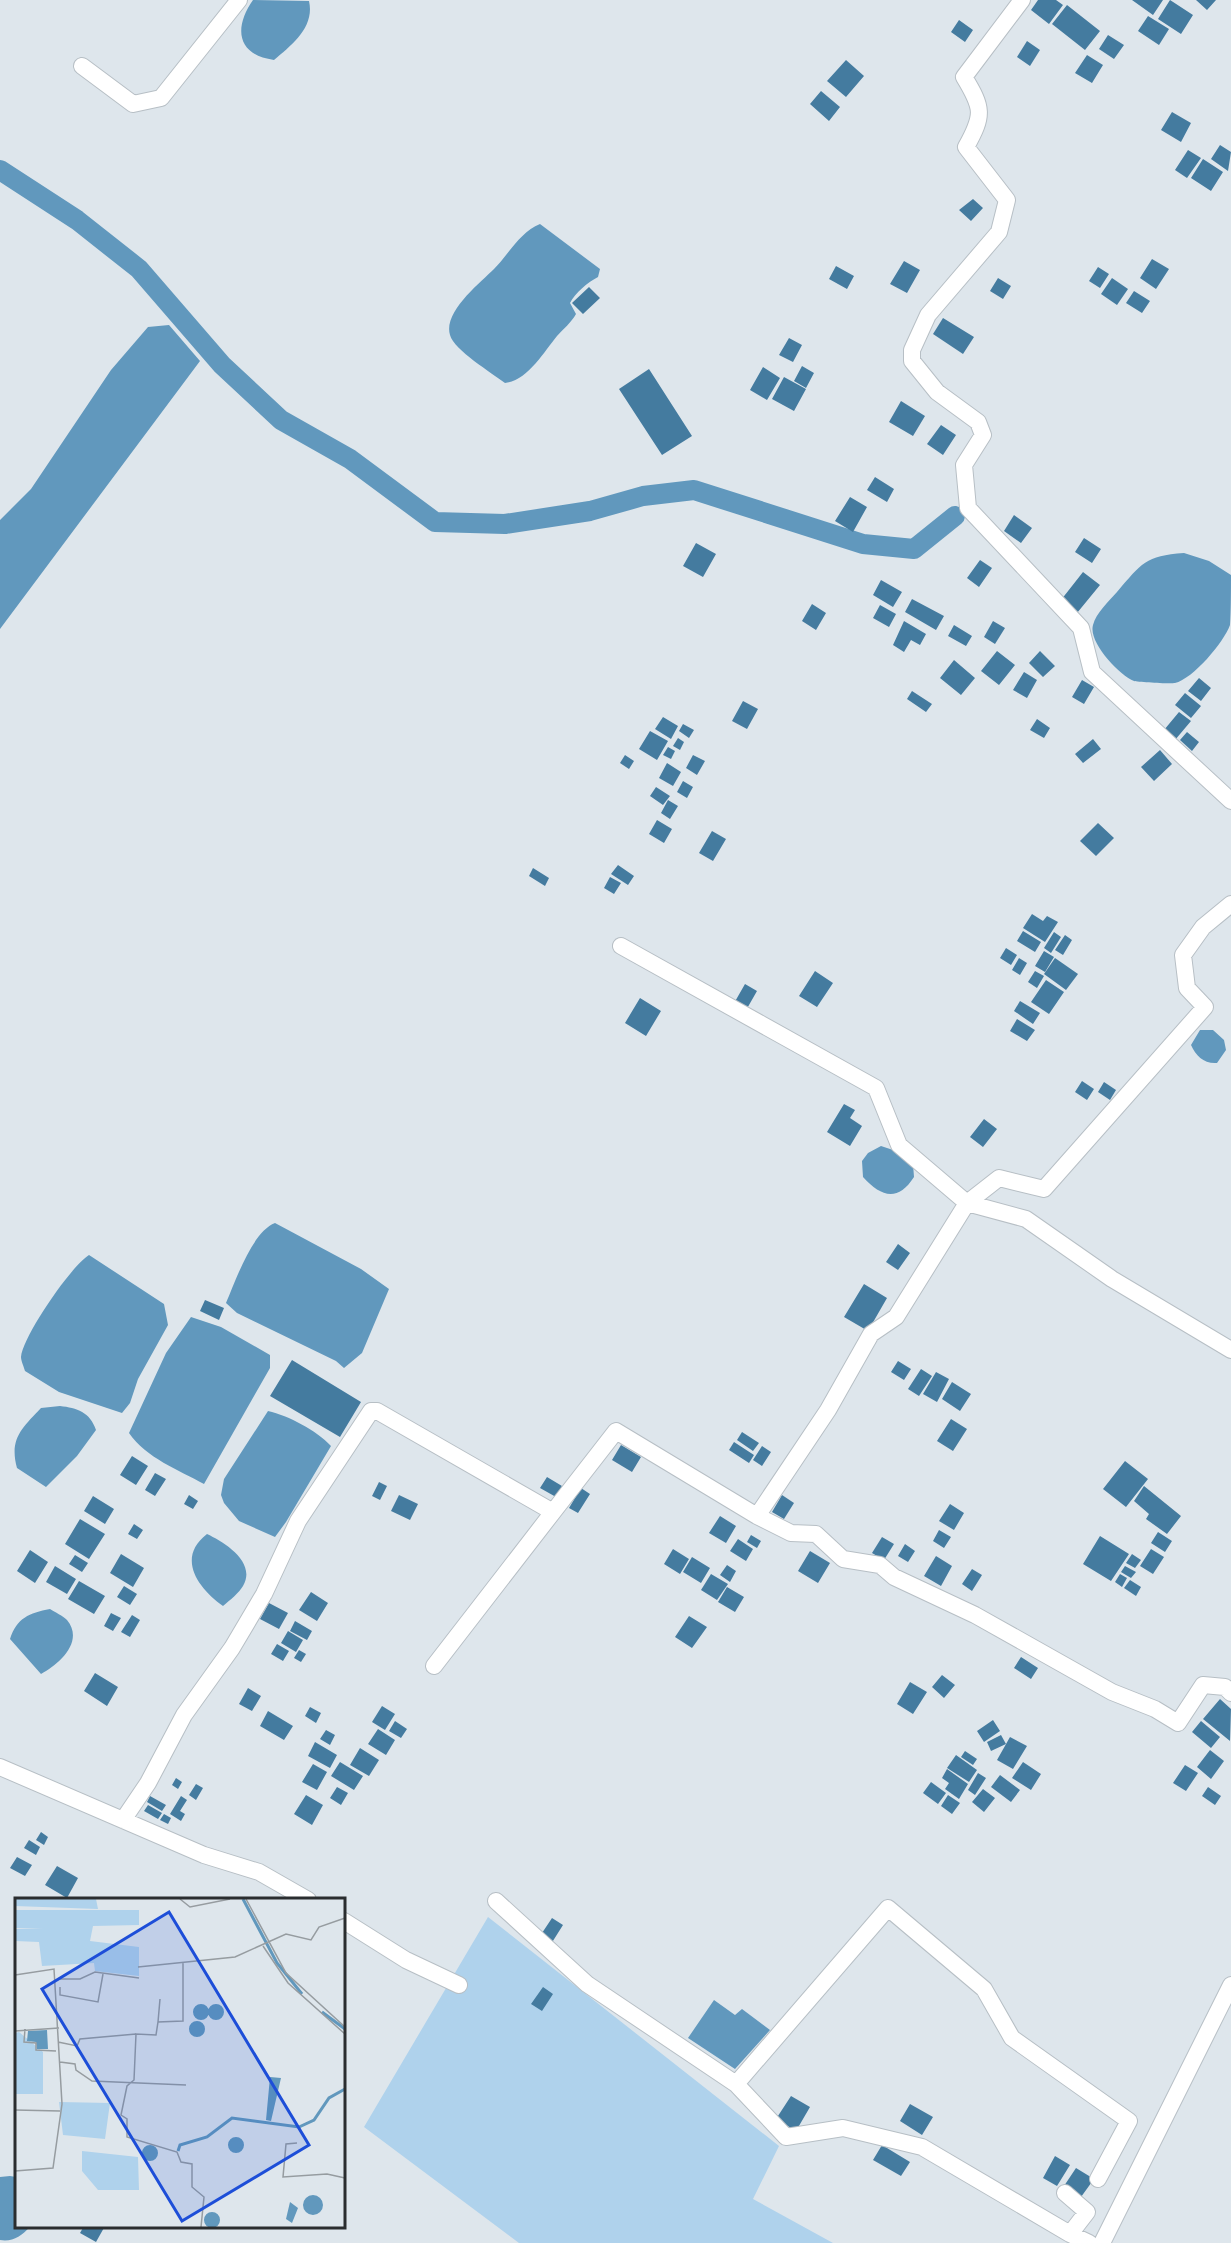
<svg xmlns="http://www.w3.org/2000/svg" width="1231" height="2243" viewBox="0 0 1231 2243" font-family="Cabin,sans-serif">
  <style>
    .green { fill: #afd2ec }
    .water { fill: #6198bd }
    .lines { fill: none; stroke-linecap: round; stroke-linejoin: round }
    .canal { stroke: #6198bd; stroke-width: 20 }
    .building { fill: #447b9f }
    .minor-casing { stroke: #b7bfc5; stroke-width: 18 }
    .minor { stroke: #fff; stroke-width: 16 }
    .inset-river { fill: none; stroke: #6198bd; stroke-width: 3 }
    .inset-road { fill: none; stroke: #969ca0; stroke-width: 1.5 }
    .view { fill: #1d4ed8; fill-opacity: 0.15; stroke: #1d4ed8; stroke-width: 3 }
    .inset-edge { fill: none; stroke: #2a2d2f; stroke-width: 3 }
  </style>
  <rect width="100%" height="100%" fill="#dee6ec"/>
  <!-- green -->
  <path class="green" d="M488,1917L779,2146L753,2199L833,2243H519L364,2127Z"/>
  <!-- water -->
  <path class="water" d="M253,0L309,1C315,27 292,45 274,60C236,55 234,27 253,0Z
    M540,224L600,269L598,277C588,282 575,293 570,303L576,314C571,323 564,328 557,336C544,352 527,381 505,383C492,373 454,350 450,335C443,312 480,283 494,269C508,255 520,232 540,224Z
    M169,325L200,361L0,629V520L31,489L111,370L148,327Z
    M1184,553L1209,561L1231,575C1231,589 1231,611 1230,625C1224,642 1193,679 1175,683C1170,684 1138,682 1134,681C1119,675 1088,642 1093,625C1096,613 1109,601 1117,592C1142,563 1145,556 1184,553Z
    M1200,1030H1213L1224,1040L1226,1050L1217,1063C1204,1064 1196,1056 1191,1045Z
    M881,1146L899,1152L913,1164L914,1177C898,1202 881,1197 863,1177L862,1161L868,1153Z
    M275,1223L361,1269L389,1289L362,1353L344,1368L336,1361L237,1313L226,1303C236,1280 252,1232 275,1223Z
    M89,1255L164,1304L168,1325L138,1379L130,1403L122,1413L59,1392L25,1371C24,1367 21,1361 21,1357C23,1336 71,1266 89,1255Z
    M191,1317L221,1327L270,1355V1368L204,1484C179,1470 146,1458 129,1433L166,1353Z
    M60,1406C77,1408 90,1412 96,1430L77,1456L46,1487L17,1468C9,1439 22,1428 41,1408Z
    M268,1411C289,1416 316,1430 331,1446L286,1522L275,1537L239,1521L224,1503L221,1495L224,1479Z
    M207,1534C224,1542 257,1562 243,1586C239,1593 230,1600 223,1606C198,1588 176,1558 207,1534Z
    M50,1609C55,1612 63,1616 67,1620C85,1642 58,1665 41,1674L10,1639C17,1618 29,1613 50,1609Z
    M714,2000L735,2015L742,2009L770,2030L735,2069L688,2038Z
    M10,2176L16,2177V2226L30,2227C21,2236 13,2242 0,2240V2177Z"/>
  <g class="lines">
    <!-- canal -->
    <path class="canal" d="M0,170L77,220L139,269L222,365L281,420L350,459L435,522L505,524L590,511L643,496L694,490L863,544L914,549L955,516"/>
  </g>
  <!-- building -->
  <path class="building" d="M1038,0H1056L1063,5L1049,24L1031,10Z
    M1132,0H1163L1153,15Z
    M1170,0L1193,15L1181,34L1158,19Z
    M1196,0H1216L1207,10Z
    M1067,5L1100,31L1085,50L1052,24Z
    M1148,16L1169,29L1159,45L1138,31Z
    M959,20L973,30L965,42L951,32Z
    M1108,35L1124,45L1114,59L1099,49Z
    M1027,41L1040,50L1030,66L1017,57Z
    M1087,55L1103,65L1092,83L1075,73Z
    M846,60L864,76L846,97L827,81Z
    M821,91L840,107L829,121L810,104Z
    M1172,112L1191,123L1181,142L1161,130Z
    M1220,145L1231,152L1228,171L1211,159Z
    M1188,150L1201,158L1187,178L1175,170Z
    M1203,159L1223,172L1211,191L1191,178Z
    M973,199L983,208L971,221L959,210Z
    M1152,259L1169,269L1156,289L1140,278Z
    M904,261L920,270L907,293L890,284Z
    M836,266L854,276L847,289L829,279Z
    M1098,267L1109,274L1100,288L1089,281Z
    M998,278L1011,286L1003,299L990,291Z
    M1112,278L1128,289L1117,305L1101,294Z
    M589,287L600,298L583,314L572,303Z
    M1134,291L1150,301L1142,313L1126,303Z
    M943,318L974,337L963,354L933,334Z
    M789,338L802,345L793,362L779,355Z
    M802,366L814,373L806,388L794,381Z
    M763,367L780,378L767,400L750,390Z
    M649,369L692,436L662,455L619,389Z
    M784,377L806,389L794,411L772,399Z
    M901,401L925,416L913,436L889,422Z
    M941,425L956,435L943,455L927,444Z
    M875,477L894,489L887,502L867,490Z
    M850,497L867,507L853,532L835,521Z
    M1014,515L1032,528L1021,543L1004,531Z
    M1084,538L1101,549L1092,563L1075,552Z
    M696,543L716,554L703,577L683,566Z
    M980,560L992,568L979,587L967,578Z
    M1083,572L1100,585L1077,613L1061,600Z
    M881,580L902,592L893,607L873,595Z
    M912,599L944,616L936,630L905,612Z
    M812,604L826,613L816,630L802,621Z
    M880,605L896,614L889,627L873,618Z
    M904,621L926,634L920,645L911,640L904,652L893,645Z
    M993,621L1005,628L995,644L984,637Z
    M954,625L972,636L966,646L948,636Z
    M997,651L1015,665L999,685L981,671Z
    M1040,651L1055,666L1043,677L1029,663Z
    M954,660L975,678L961,695L940,678Z
    M1024,672L1037,680L1027,698L1013,690Z
    M1199,678L1211,688L1201,701L1188,691Z
    M1082,680L1094,687L1084,704L1072,697Z
    M912,691L932,704L926,712L907,699Z
    M1185,693L1201,706L1191,718L1175,705Z
    M743,701L758,709L747,729L732,721Z
    M1179,712L1191,721L1175,740L1164,730Z
    M663,717L678,726L671,739L655,729Z
    M1037,719L1050,728L1044,738L1030,730Z
    M683,724L694,730L689,738L679,731Z
    M650,731L668,741L657,760L639,749Z
    M1187,732L1199,742L1192,751L1180,740Z
    M678,738L684,742L680,750L673,746Z
    M1093,739L1101,749L1083,763L1075,754Z
    M668,747L675,751L671,759L663,755Z
    M1160,750L1172,764L1154,781L1141,767Z
    M625,755L634,761L629,769L620,763Z
    M693,755L705,761L697,775L686,768Z
    M667,763L681,772L673,786L659,778Z
    M683,781L693,787L687,798L677,792Z
    M656,787L670,796L663,805L650,796Z
    M668,800L678,806L670,819L661,813Z
    M657,820L672,829L664,843L649,834Z
    M1098,823L1114,838L1096,856L1080,841Z
    M712,831L726,839L713,861L699,853Z
    M618,865L634,876L628,885L611,874Z
    M533,868L549,878L545,886L529,876Z
    M610,877L621,883L614,894L604,888Z
    M1032,914L1043,921L1047,916L1058,922L1045,942L1023,928Z
    M1023,931L1041,942L1035,952L1017,941Z
    M1054,932L1061,937L1051,953L1044,948Z
    M1065,935L1072,940L1063,955L1055,950Z
    M1006,948L1017,955L1011,965L1000,958Z
    M1044,951L1054,957L1045,972L1035,966Z
    M1019,958L1027,963L1020,975L1012,970Z
    M1055,958L1078,974L1066,990L1044,974Z
    M815,971L833,983L817,1007L799,996Z
    M1035,971L1044,976L1037,988L1028,982Z
    M1046,980L1064,992L1049,1014L1031,1002Z
    M745,984L757,991L745,1012L733,1005Z
    M640,998L661,1011L646,1036L625,1023Z
    M1020,1001L1040,1013L1033,1024L1014,1011Z
    M1017,1019L1035,1030L1027,1041L1010,1031Z
    M1082,1081L1094,1089L1087,1100L1075,1092Z
    M1104,1082L1116,1090L1110,1100L1098,1092Z
    M844,1104L855,1110L850,1118L862,1126L850,1146L827,1132Z
    M984,1119L997,1129L983,1147L970,1137Z
    M898,1244L910,1253L898,1270L886,1262Z
    M864,1284L887,1298L868,1331L844,1317Z
    M205,1300L224,1308L219,1320L200,1311Z
    M292,1360L361,1402L340,1437L270,1396Z
    M898,1361L911,1369L904,1380L891,1372Z
    M921,1369L932,1376L919,1396L908,1389Z
    M936,1372L949,1379L937,1402L923,1394Z
    M952,1382L971,1394L960,1411L942,1399Z
    M951,1419L967,1429L953,1451L937,1441Z
    M742,1432L759,1443L753,1451L737,1440Z
    M734,1442L754,1455L749,1463L729,1450Z
    M621,1445L641,1457L632,1472L612,1460Z
    M762,1446L771,1452L762,1466L753,1460Z
    M132,1456L148,1466L136,1485L120,1475Z
    M1125,1461L1148,1479L1126,1507L1103,1489Z
    M155,1473L166,1479L155,1496L145,1490Z
    M547,1477L562,1486L556,1497L540,1488Z
    M379,1482L387,1486L380,1500L372,1496Z
    M1144,1486L1181,1516L1167,1534L1146,1519L1149,1514L1134,1501Z
    M581,1488L590,1494L578,1513L569,1508Z
    M189,1495L198,1501L193,1509L184,1504Z
    M399,1495L418,1504L410,1520L391,1511Z
    M782,1495L794,1503L784,1519L772,1512Z
    M93,1496L114,1509L105,1524L84,1511Z
    M950,1504L964,1513L954,1530L939,1521Z
    M720,1516L736,1526L726,1543L709,1533Z
    M80,1519L105,1534L89,1559L65,1544Z
    M134,1524L143,1530L137,1539L128,1534Z
    M939,1530L951,1537L944,1548L933,1541Z
    M1158,1532L1172,1541L1165,1552L1151,1543Z
    M751,1535L761,1541L757,1548L747,1542Z
    M1100,1536L1129,1554L1111,1581L1083,1564Z
    M882,1537L894,1544L884,1560L872,1553Z
    M738,1539L753,1549L746,1561L730,1551Z
    M905,1544L915,1551L908,1562L898,1556Z
    M673,1549L689,1559L680,1574L664,1564Z
    M1151,1549L1164,1557L1153,1574L1140,1566Z
    M30,1550L48,1562L35,1583L17,1571Z
    M810,1551L830,1563L818,1583L798,1571Z
    M121,1554L144,1568L133,1587L110,1573Z
    M1132,1554L1141,1560L1135,1568L1126,1563Z
    M75,1555L88,1563L82,1572L69,1564Z
    M936,1556L952,1566L941,1586L924,1576Z
    M692,1557L710,1568L701,1583L683,1572Z
    M727,1565L736,1571L730,1582L720,1575Z
    M55,1566L76,1579L67,1594L46,1582Z
    M1125,1566L1136,1572L1131,1578L1121,1572Z
    M972,1569L982,1575L972,1591L962,1584Z
    M711,1574L728,1584L717,1600L701,1590Z
    M1120,1574L1127,1578L1122,1587L1115,1582Z
    M1130,1580L1141,1587L1136,1596L1124,1588Z
    M79,1581L105,1596L94,1614L68,1599Z
    M124,1586L137,1594L130,1605L117,1597Z
    M727,1587L744,1597L735,1612L718,1602Z
    M311,1592L328,1603L317,1621L299,1610Z
    M269,1603L288,1613L279,1629L260,1619Z
    M111,1613L121,1618L113,1631L104,1626Z
    M132,1615L140,1620L130,1637L121,1632Z
    M689,1616L707,1627L692,1648L675,1637Z
    M295,1621L312,1631L307,1640L290,1631Z
    M288,1631L303,1640L296,1652L281,1643Z
    M277,1644L289,1651L283,1661L271,1654Z
    M299,1650L306,1654L301,1662L294,1658Z
    M1021,1657L1038,1668L1031,1679L1014,1668Z
    M95,1673L118,1687L107,1706L84,1691Z
    M942,1675L955,1685L944,1698L932,1687Z
    M910,1682L927,1692L913,1714L897,1704Z
    M248,1688L261,1696L252,1711L239,1704Z
    M1220,1699L1231,1709L1230,1741L1203,1719Z
    M382,1706L395,1714L385,1730L372,1722Z
    M310,1707L321,1713L316,1723L305,1716Z
    M268,1711L293,1726L284,1740L260,1726Z
    M993,1720L1000,1731L984,1742L977,1731Z
    M395,1721L407,1729L401,1738L389,1731Z
    M1201,1721L1220,1737L1211,1748L1192,1732Z
    M378,1729L395,1740L386,1755L368,1744Z
    M326,1730L335,1735L330,1745L320,1739Z
    M1001,1735L1006,1744L991,1751L987,1742Z
    M1010,1737L1027,1746L1013,1769L997,1760Z
    M315,1742L337,1755L330,1768L308,1756Z
    M360,1748L379,1760L369,1776L350,1765Z
    M1210,1750L1224,1761L1211,1779L1197,1767Z
    M965,1751L977,1759L973,1765L961,1757Z
    M956,1755L977,1770L969,1782L947,1768Z
    M340,1762L363,1776L354,1790L331,1776Z
    M1023,1762L1041,1774L1031,1790L1012,1778Z
    M313,1764L327,1772L317,1790L302,1782Z
    M1185,1765L1198,1773L1186,1791L1173,1783Z
    M947,1769L968,1784L959,1799L945,1789L949,1783L942,1778Z
    M978,1773L986,1778L975,1795L968,1790Z
    M1000,1775L1020,1790L1011,1802L991,1787Z
    M176,1778L182,1782L178,1789L172,1785Z
    M931,1782L946,1793L938,1804L923,1793Z
    M196,1784L203,1788L196,1800L189,1795Z
    M337,1787L348,1793L341,1805L330,1798Z
    M1208,1787L1221,1796L1215,1805L1202,1796Z
    M983,1789L995,1798L984,1812L972,1802Z
    M306,1795L323,1805L312,1825L294,1814Z
    M948,1795L960,1803L952,1814L941,1806Z
    M150,1796L166,1805L162,1811L147,1802Z
    M181,1796L187,1800L180,1811L185,1814L181,1821L170,1814Z
    M148,1805L162,1813L158,1819L144,1811Z
    M164,1814L171,1818L168,1824L160,1820Z
    M41,1832L48,1837L44,1845L36,1840Z
    M29,1840L40,1847L36,1855L24,1848Z
    M17,1857L32,1865L25,1876L10,1868Z
    M57,1866L78,1878L67,1898L45,1885Z
    M552,1918L563,1925L551,1944L540,1936Z
    M543,1987L553,1994L542,2011L531,2004Z
    M791,2096L810,2107L796,2131L776,2119Z
    M910,2104L933,2117L922,2135L900,2121Z
    M882,2145L910,2162L901,2176L873,2160Z
    M1055,2156L1070,2165L1057,2186L1043,2178Z
    M1076,2168L1094,2179L1081,2197L1064,2186Z
    M84,2226H105L96,2242L80,2233Z"/>
  <g class="lines">
    <!-- minor casing -->
    <g class="minor-casing">
      <path id="minor" d="M1022,0L964,77C983,108 984,115 966,147L1007,200L999,232L928,315L912,350V361L937,392L978,422L983,435L964,465L968,508L1081,628L1092,672L1231,801
        M82,66L133,104L161,98L239,0
        M621,946L876,1088L899,1145L967,1203L1026,1219L1112,1279L1231,1350
        M757,1516L791,1533L816,1534L843,1559L880,1565L894,1577L975,1615L1112,1692L1155,1709L1178,1723L1203,1685L1225,1687L1231,1693
        M434,1666L553,1512
        M0,1767L204,1855L259,1872L308,1900
        M123,1820L148,1783L184,1715L232,1648L264,1594L298,1521L371,1411H377L553,1512L616,1431L757,1516L828,1410L871,1334L896,1317L967,1203L999,1178L1044,1189L1205,1007L1187,988L1183,955L1203,927L1231,904
        M496,1901L587,1984L736,2084L786,2137L843,2128L922,2147L1070,2234
        M344,1921L406,1960L459,1985
        M736,2084L888,1908L984,1989L1012,2038L1129,2121L1098,2179
        M1065,2193L1087,2212L1070,2234L1089,2243
        M1102,2243L1231,1985"/>
    </g>
    <!-- minor -->
    <use href="#minor" class="minor"/>
  </g>
  <!-- overview -->
  <g transform="translate(15 1898)">
    <rect width="330" height="330" fill="#dee6ec"/>
    <path d="M0,1H81L83,11L0,8ZM0,12H124V27L78,28L75,43L124,49V78L80,73L79,65L27,68L24,44L0,43V31L28,30H0ZM4,134L28,154V196H0V135ZM44,204L95,205L90,241L48,237ZM67,253L123,259L124,292H83L67,273Z" fill="#afd2ec"/>
    <path d="M193 114a8 8 0 1 1 16 0a8 8 0 1 1-16 0ZM178 114a8 8 0 1 1 16 0a8 8 0 1 1-16 0ZM174 131a8 8 0 1 1 16 0a8 8 0 1 1-16 0ZM32,132L33,151H22L21,144L12,143L13,133ZM255,179L266,180L256,223L251,222ZM213 247a8 8 0 1 1 16 0a8 8 0 1 1-16 0ZM127 255a8 8 0 1 1 16 0a8 8 0 1 1-16 0ZM288 307a10 10 0 1 1 20 0a10 10 0 1 1-20 0ZM275,304L283,310L277,325L271,321ZM189 322a8 8 0 1 1 16 0a8 8 0 1 1-16 0Z" fill="#6198bd"/>
    <path class="inset-river" d="M228,1L262,65L287,96M307,114L330,131M163,253L165,247L192,239L217,220L284,229L299,222L314,200L330,191"/>
    <path class="inset-road" d="M165,1L175,9L215,1M231,1L271,75L330,129M248,48L273,85L330,136M168,65V123L143,124L141,137L121,136L119,182L112,188L106,217L112,221V239L162,254L166,264L177,266V289L189,299L186,329M123,69L220,59L271,36L296,42L304,29L330,20M0,77L39,71L47,206L38,270L0,273M44,81H65L80,74L124,80M45,89V97L83,104L88,76M143,124L145,101M10,131L9,144L21,145V152L41,153M0,133L44,130M43,144L62,148L65,141L121,136M45,164L60,166L61,172L77,183L171,187M0,212L45,213M282,245L271,246L268,279L312,276L330,280"/>
    <path class="view" d="M154,14L294,247L167,323L27,91Z"/>
    <rect width="330" height="330" class="inset-edge"/>
  </g>
</svg>
